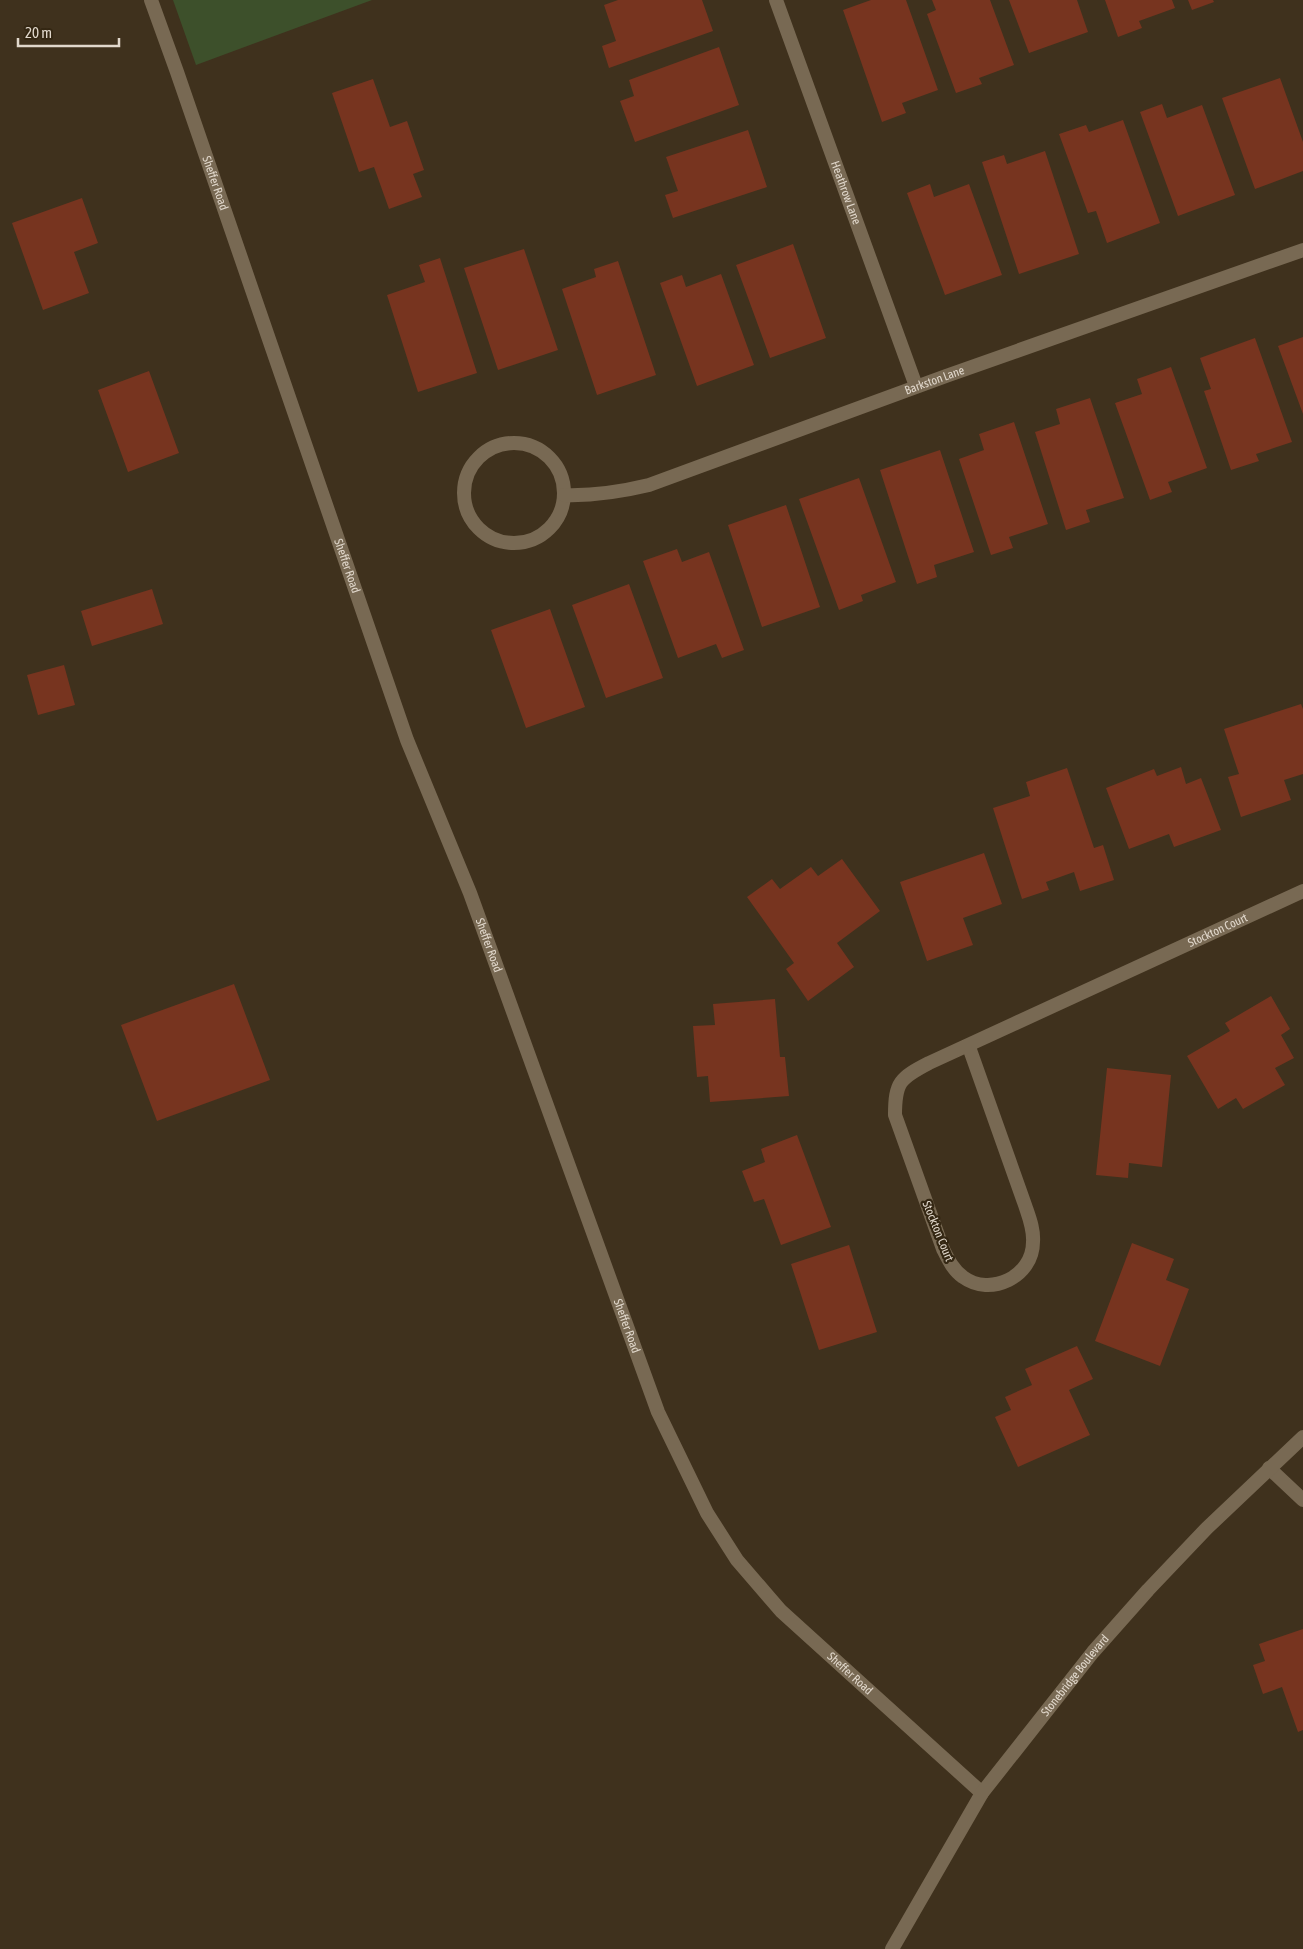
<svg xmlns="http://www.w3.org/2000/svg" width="1303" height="1949" viewBox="0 0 1303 1949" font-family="'Asap Condensed',sans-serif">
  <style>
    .green { fill: #3d502b }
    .building { fill: #77341f }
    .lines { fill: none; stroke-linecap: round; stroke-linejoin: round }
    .minor { stroke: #786953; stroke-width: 14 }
    .labels { text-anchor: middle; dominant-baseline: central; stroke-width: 4.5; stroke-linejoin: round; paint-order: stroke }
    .street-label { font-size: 12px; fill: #e1d8cc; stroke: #342713 }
  </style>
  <rect width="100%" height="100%" fill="#3f311d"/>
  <!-- green -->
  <path class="green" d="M173,0H372L196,65Z"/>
  <!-- building -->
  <path class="building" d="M618,0H702L713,31L609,68L602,46L616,41L604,5Z
    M871,0H906L938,90L902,103L906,113L882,122L843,10Z
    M932,0H990L1014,65L979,78L982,84L956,93L927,14L936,10Z
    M1009,0H1077L1088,32L1029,53Z
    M1105,0H1172L1175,8L1139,21L1142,28L1118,37Z
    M1188,0H1213L1214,2L1192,10Z
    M719,47L739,105L635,142L620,101L634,96L629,80Z
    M1280,78L1303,142V171L1255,189L1222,98Z
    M373,79L390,127L407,121L424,170L413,174L422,197L389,209L374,167L359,172L332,93Z
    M1162,104L1167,118L1202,105L1235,195L1178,216L1140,112Z
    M1123,120L1160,223L1107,243L1096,211L1088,213L1059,134L1086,125L1089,132Z
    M748,130L767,187L673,218L665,195L678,191L666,157Z
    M1045,151L1079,254L1019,274L982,162L1004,155L1007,164Z
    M930,184L934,197L969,184L1002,275L945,295L907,193Z
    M82,198L98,243L74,252L89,293L43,310L12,223Z
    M793,244L826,338L770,358L736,265Z
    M524,249L558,350L498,370L464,268Z
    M440,258L477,373L418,392L387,295L425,282L419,265Z
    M618,261L656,375L597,395L562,289L596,277L594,269Z
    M721,274L754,365L697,386L660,283L682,275L686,287Z
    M1303,337V414L1278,346Z
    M1255,338L1292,442L1256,454L1259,461L1231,470L1204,391L1211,389L1200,358Z
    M1171,367L1207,468L1168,482L1172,492L1150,500L1115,403L1142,394L1137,379Z
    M149,371L179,453L128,472L98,390Z
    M1090,398L1124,498L1086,510L1090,522L1066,530L1035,432L1060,424L1056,409Z
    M1014,422L1048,524L1009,537L1013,548L991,555L959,459L984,450L979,434Z
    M940,450L974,552L934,565L937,577L917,584L880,470Z
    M859,478L896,582L861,595L863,601L839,610L799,499Z
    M786,505L820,607L762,627L728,525Z
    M677,549L682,562L709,552L744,650L722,658L716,644L678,658L643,561Z
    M629,584L663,678L606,698L572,605Z
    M152,589L163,624L92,646L81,611Z
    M550,609L585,707L526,728L491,630Z
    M64,665L75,705L38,715L27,675Z
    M1301,704L1303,709V774L1284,780L1291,800L1241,817L1228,777L1239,774L1224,729Z
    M1181,767L1186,784L1201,778L1221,830L1174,847L1169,834L1129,849L1106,788L1154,769L1157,776Z
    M1067,768L1094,848L1103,845L1114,880L1080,891L1074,872L1046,882L1049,890L1022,899L993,808L1030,796L1026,782Z
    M984,853L1002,904L963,918L973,945L927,961L900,882Z
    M842,859L880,911L837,943L854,967L808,1001L786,969L794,963L747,897L772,879L780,889L811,867L818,876Z
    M234,984L270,1080L157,1121L121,1025Z
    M1271,996L1290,1029L1281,1035L1294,1058L1275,1068L1285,1085L1243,1109L1236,1098L1218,1109L1187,1056L1230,1031L1225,1023Z
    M775,999L780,1057H785L789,1096L710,1102L708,1076L697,1077L693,1026L715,1025L713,1004Z
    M1107,1068L1171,1075L1162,1167L1129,1163L1128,1178L1096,1175Z
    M797,1135L831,1227L781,1245L764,1199L754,1202L742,1171L765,1162L761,1149Z
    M1132,1243L1174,1259L1166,1280L1189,1289L1160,1366L1095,1341Z
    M849,1245L877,1332L819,1350L791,1264Z
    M1077,1346L1093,1379L1069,1390L1090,1435L1018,1467L995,1417L1011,1410L1005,1397L1032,1385L1025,1369Z
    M1303,1629V1730L1298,1732L1282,1687L1263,1694L1253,1665L1265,1661L1259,1644Z"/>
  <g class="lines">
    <!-- minor -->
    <g class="minor">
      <path id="s1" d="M151,0L177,72L407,740L470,893L658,1412L707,1513L737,1560L768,1596L781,1611L982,1793"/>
      <path id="s2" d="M776,0L916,386"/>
      <circle cx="514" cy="493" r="50"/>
      <path id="s3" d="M564,495C594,496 620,492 649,485L946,376L1303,250"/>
      <path id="s4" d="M969,1047L1025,1205C1029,1217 1034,1229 1033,1242C1033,1277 990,1297 963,1277C953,1270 948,1259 943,1249L895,1115C895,1082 900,1078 929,1063L1303,891"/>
      <path d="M1269,1468L1303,1500"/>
      <path id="s5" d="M892,1949L982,1793L1093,1652L1148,1590L1207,1528L1303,1437"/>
    </g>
  </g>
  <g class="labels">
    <!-- street labels -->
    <g class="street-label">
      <text stroke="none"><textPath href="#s1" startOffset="194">Sheffer Road</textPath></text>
      <text stroke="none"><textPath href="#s2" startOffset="205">Heathrow Lane</textPath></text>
      <text stroke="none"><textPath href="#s3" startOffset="390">Barkston Lane</textPath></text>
      <text stroke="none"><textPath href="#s1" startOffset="599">Sheffer Road</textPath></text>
      <text stroke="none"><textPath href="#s4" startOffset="864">Stockton Court</textPath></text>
      <text stroke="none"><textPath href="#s1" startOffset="1004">Sheffer Road</textPath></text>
      <text transform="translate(938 1231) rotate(68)">Stockton Court</text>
      <text stroke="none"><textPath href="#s1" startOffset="1409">Sheffer Road</textPath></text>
      <text stroke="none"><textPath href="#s1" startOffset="1829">Sheffer Road</textPath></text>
      <text stroke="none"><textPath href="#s5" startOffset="330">Stonebridge Boulevard</textPath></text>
    </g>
  </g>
  <!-- scale -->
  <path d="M18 38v8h101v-8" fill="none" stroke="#e1d8cc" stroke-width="2.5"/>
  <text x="25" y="38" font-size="15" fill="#e1d8cc" stroke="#342713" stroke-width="4" paint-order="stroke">20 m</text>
</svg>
